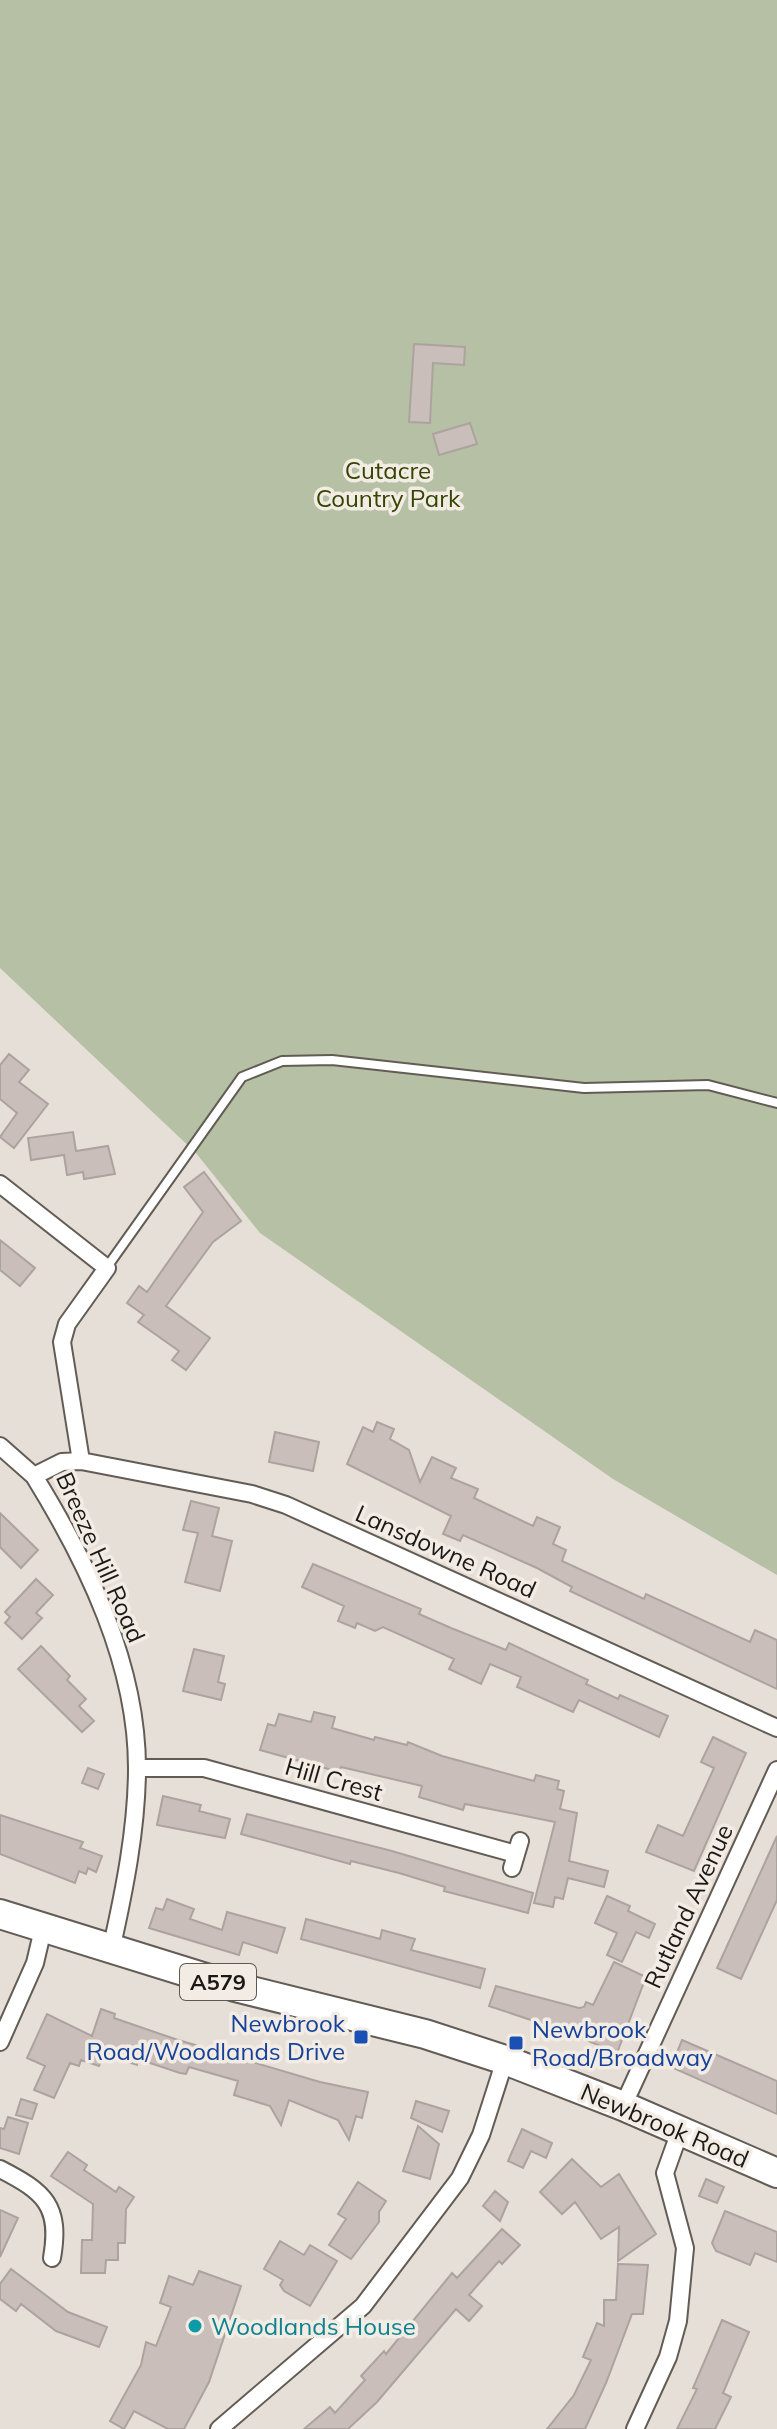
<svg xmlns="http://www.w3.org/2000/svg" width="777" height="2429" viewBox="0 0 777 2429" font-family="Mulish,sans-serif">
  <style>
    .green { fill: #b5c0a4 }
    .building { fill: #c9beba; stroke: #ada39e; stroke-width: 2 }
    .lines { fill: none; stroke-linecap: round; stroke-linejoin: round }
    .service-casing { stroke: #625c55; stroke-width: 12 }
    .minor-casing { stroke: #625c55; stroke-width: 20 }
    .trunk-casing { stroke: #625c55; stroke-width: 32 }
    .service { stroke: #fff; stroke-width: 8 }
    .minor { stroke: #fff; stroke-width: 16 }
    .trunk { stroke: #fff; stroke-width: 28 }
    .transit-dot { fill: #1a4fb4; stroke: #f3ece4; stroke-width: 3 }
    .culture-dot { fill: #0f9aa8; stroke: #f3ece4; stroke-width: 3 }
    .labels { text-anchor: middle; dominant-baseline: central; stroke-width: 7; stroke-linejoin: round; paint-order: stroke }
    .shield { fill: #f3ece4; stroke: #5c5854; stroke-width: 2 }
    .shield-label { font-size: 22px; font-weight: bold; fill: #1b1916 }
    .park-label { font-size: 24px; fill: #344601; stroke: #f3ece4 }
    .street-label { font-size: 24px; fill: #1b1916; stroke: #f3ece4 }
    .transit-label { font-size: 24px; fill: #164399; stroke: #f3ece4; text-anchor: end }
    .culture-label { font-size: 24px; fill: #0d838f; stroke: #f3ece4; text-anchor: start }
  </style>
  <rect width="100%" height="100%" fill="#e6dfd7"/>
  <!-- green -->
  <path class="green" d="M0,0H777V1575L613,1479L260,1233L196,1153L0,968Z"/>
  <!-- building -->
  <path class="building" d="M414,344L465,347L464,365L433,363L430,423L409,422Z
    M470,423L477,444L439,455L433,434Z
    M9,1054L29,1070L19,1082L48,1104L14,1148L0,1137L17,1113L0,1099V1065Z
    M73,1132L76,1151L108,1146L115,1174L84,1179L83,1172L67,1175L64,1155L31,1160L28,1138Z
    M204,1172L241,1221L213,1242L166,1306L210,1338L186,1370L172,1360L179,1351L138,1322L144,1315L127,1303L139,1286L147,1292L203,1212L184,1187Z
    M0,1240L35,1268L20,1286L0,1270Z
    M377,1422L394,1429L390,1439L409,1450L420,1482L432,1457L456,1468L451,1478L478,1489L474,1498L533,1526L537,1517L560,1527L553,1544L566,1550L562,1561L644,1599L646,1594L750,1642L755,1630L777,1640V1689L570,1591L572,1587L537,1568L463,1535L460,1541L443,1534L451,1516L347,1464L363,1427L373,1432Z
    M275,1432L319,1442L313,1471L269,1462Z
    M191,1501L219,1508L212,1536L232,1541L220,1591L185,1582L198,1533L183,1530Z
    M0,1513L38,1550L21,1568L0,1547Z
    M313,1564L421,1609L419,1614L451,1628L506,1650L509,1643L588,1680L586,1684L618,1699L620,1695L668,1716L659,1737L579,1700L573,1712L517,1687L521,1677L490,1664L481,1684L449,1669L454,1659L383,1627L375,1631L357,1623L355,1628L338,1621L344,1606L302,1587Z
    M36,1579L53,1595L36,1613L42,1618L22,1639L5,1623L10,1617L5,1612Z
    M41,1646L70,1676L67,1680L86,1699L79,1706L94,1721L82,1732L18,1669Z
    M194,1649L224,1656L218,1682L225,1684L221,1700L183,1691Z
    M314,1712L335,1717L332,1728L374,1740L375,1737L407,1745L408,1742L442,1756L534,1781L536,1775L559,1781L557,1789L564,1791L560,1809L577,1813L569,1861L608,1871L604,1887L568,1878L563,1899L555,1897L553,1907L534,1903L555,1822L465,1804L463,1810L419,1797L422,1786L341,1767L339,1772L260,1750L268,1724L275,1726L279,1714L311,1722Z
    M713,1737L746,1753L694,1871L646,1852L658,1825L683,1836L714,1768L701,1762Z
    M88,1768L104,1774L98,1789L82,1783Z
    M163,1796L201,1805L199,1811L230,1819L225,1838L157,1825Z
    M247,1814L392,1851L533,1893L528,1913L444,1891L445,1887L399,1873L351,1861L350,1864L241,1834Z
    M0,1815L83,1842L80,1848L102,1856L96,1872L88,1868L86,1874L79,1871L75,1883L0,1854Z
    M777,1836V1900L741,1979L717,1968Z
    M607,1896L630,1906L628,1911L655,1924L649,1938L636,1932L622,1962L607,1955L617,1933L595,1923Z
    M167,1899L194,1909L190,1919L222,1930L227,1912L285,1928L277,1953L243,1942L239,1955L149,1928L156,1908L163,1910Z
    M306,1919L380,1939L382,1930L415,1939L411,1950L485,1969L480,1988L301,1939Z
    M614,1962L646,1977L617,2053L567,2032L489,2006L496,1986L579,2008L584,2007L586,2002L593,2005Z
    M101,2009L115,2014L114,2018L175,2039L320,2082L368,2092L362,2118L356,2116L349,2140L338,2120L289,2100L281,2125L270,2106L234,2095L238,2081L189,2067L186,2074L180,2073L138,2059L137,2065L113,2057L112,2060L102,2057L99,2066L81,2060L79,2066L70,2063L54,2098L34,2090L45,2066L27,2058L47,2014L92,2036Z
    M682,2040L777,2081V2114L671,2067Z
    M21,2099L37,2104L32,2119L16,2115Z
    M416,2101L449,2111L442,2132L411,2118Z
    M8,2117L28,2123L19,2154L0,2148V2128L4,2129Z
    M418,2126L439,2144L430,2179L403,2171Z
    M522,2129L552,2143L546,2158L531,2151L523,2168L508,2161Z
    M68,2152L87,2165L84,2170L116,2192L119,2187L134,2197L126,2209L125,2243H118V2260H106L105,2273H81L82,2240H92L93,2204L51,2176Z
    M572,2159L601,2187L619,2174L656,2234L618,2261L619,2227L601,2239L575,2202L562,2214L540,2192Z
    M706,2179L724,2187L717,2203L699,2196Z
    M358,2182L386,2201L379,2212V2222L351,2259L329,2245L346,2219L338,2214Z
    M495,2191L508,2202L500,2221L483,2206Z
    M0,2210L18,2218L0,2257Z
    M725,2211L777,2232V2262L755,2253L750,2265L716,2251L712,2243Z
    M502,2229L520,2245L502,2264L499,2261L469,2295L482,2306L469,2321L456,2309L377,2402L348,2429H304L330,2407L335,2413L365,2380L361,2376L384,2351L386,2354L452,2273L457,2278Z
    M280,2241L304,2255L310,2245L337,2261L310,2306L284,2291L280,2285L283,2280L264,2269Z
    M618,2264L648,2265L643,2314H632L606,2383L585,2429H547L574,2395L591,2360L583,2357L597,2323L604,2326V2300H616Z
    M11,2269L68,2312L107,2327L99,2347L56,2331L21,2304L16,2311L0,2299V2284Z
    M199,2271L241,2286L209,2382L184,2429H168L134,2411L124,2429L110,2421L141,2365L146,2342L156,2346L171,2307L160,2303L169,2276L193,2285Z
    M722,2320L749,2332L723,2393L731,2397L715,2429H677L697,2389L693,2388Z"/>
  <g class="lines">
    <!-- service casing -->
    <g class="service-casing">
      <path id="service" d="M107,1267L242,1077L282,1061L332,1060L584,1088L708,1085L777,1103"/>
    </g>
    <!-- minor casing -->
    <g class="minor-casing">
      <path id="minor" d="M0,1184L107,1268L67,1324L62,1342L81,1461L62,1462L34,1476C87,1562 137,1664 137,1768C137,1828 124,1892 111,1950
        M0,1446L34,1476
        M81,1461L252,1494L286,1505L777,1728
        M137,1768H204L516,1854
        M512,1868L520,1841
        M0,2042L35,1963L43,1929
        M623,2106L777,1770
        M0,2169C45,2192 61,2206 52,2258
        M219,2429L363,2306L460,2178L481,2135L505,2060
        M635,2429L668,2357L678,2321L685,2248L665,2173L680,2131"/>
    </g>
    <!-- trunk casing -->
    <g class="trunk-casing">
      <path id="trunk" d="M0,1914L235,1987L425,2034L505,2060L623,2106L777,2173"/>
    </g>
    <!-- service -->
    <use href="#service" class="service"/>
    <!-- minor -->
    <use href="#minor" class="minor"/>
    <!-- trunk -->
    <use href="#trunk" class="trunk"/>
  </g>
  <!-- markers -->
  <g class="transit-dot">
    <rect x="353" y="2029" width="16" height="16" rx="4"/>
    <rect x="508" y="2035" width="16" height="16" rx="4"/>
  </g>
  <circle class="culture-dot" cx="195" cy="2326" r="8"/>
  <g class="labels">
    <!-- shield labels -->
    <rect class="shield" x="180" y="1964" width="76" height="36" rx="6"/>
    <g class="shield-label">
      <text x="218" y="1982">A579</text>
    </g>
    <!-- park labels -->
    <g class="park-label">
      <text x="388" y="470">Cutacre<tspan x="388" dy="28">Country Park</tspan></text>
    </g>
    <!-- street labels -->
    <g class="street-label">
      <text transform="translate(446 1551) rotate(24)">Lansdowne Road</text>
      <text transform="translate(101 1557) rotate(66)">Breeze Hill Road</text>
      <text transform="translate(334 1779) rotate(16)">Hill Crest</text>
      <text transform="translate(688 1906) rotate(-65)">Rutland Avenue</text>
      <text transform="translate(665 2125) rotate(23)">Newbrook Road</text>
    </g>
    <!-- transit labels -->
    <g class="transit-label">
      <text x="345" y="2023">Newbrook<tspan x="345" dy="28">Road/Woodlands Drive</tspan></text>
      <text x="532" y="2029" text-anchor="start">Newbrook<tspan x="532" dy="28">Road/Broadway</tspan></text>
    </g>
    <!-- culture labels -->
    <g class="culture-label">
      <text x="211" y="2326">Woodlands House</text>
    </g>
  </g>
</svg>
